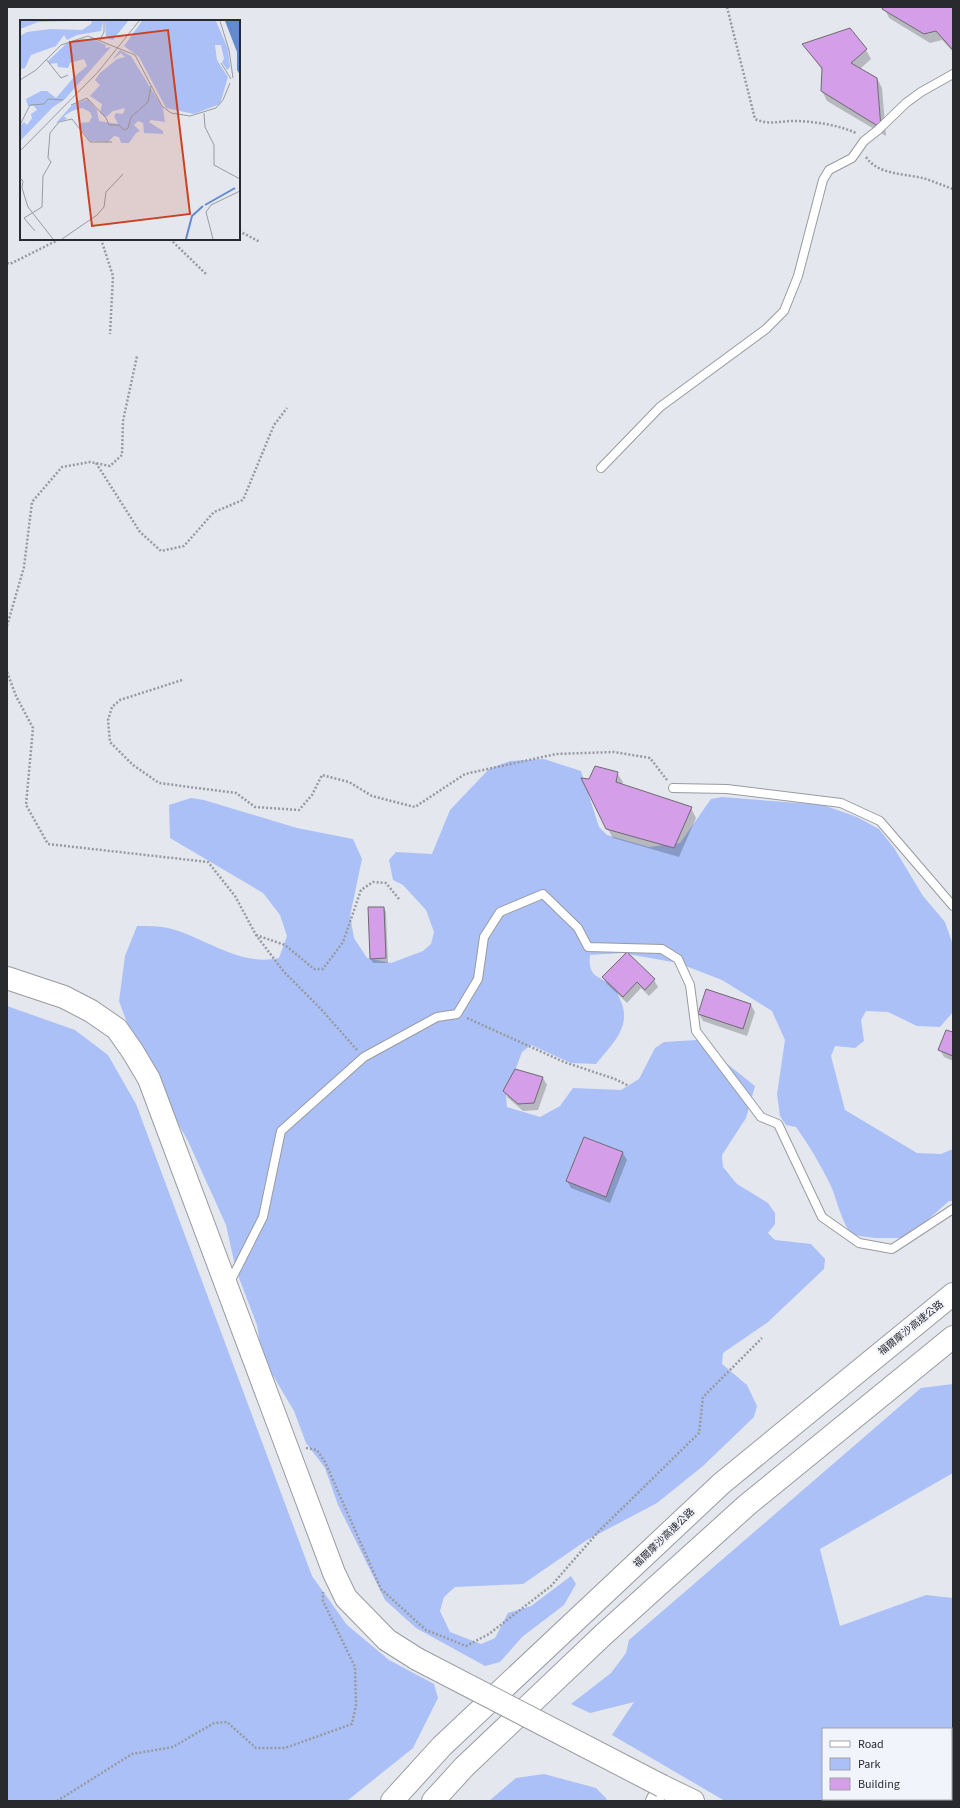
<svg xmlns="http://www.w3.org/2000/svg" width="960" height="1808" viewBox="0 0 960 1808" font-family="'Source Sans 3','Noto Sans TC',sans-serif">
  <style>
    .green { fill: #abc0f6; fill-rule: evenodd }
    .shadow { fill: #0003 }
    .building { fill: #d49ee9; stroke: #6e6b70 }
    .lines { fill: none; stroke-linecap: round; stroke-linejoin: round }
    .lane-casing { stroke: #999ba1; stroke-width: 10 }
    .street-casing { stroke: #999ba1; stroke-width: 18 }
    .secondary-casing { stroke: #999ba1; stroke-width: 24 }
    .highway-casing { stroke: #999ba1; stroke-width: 24 }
    .path { stroke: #979a9f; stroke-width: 2.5; stroke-dasharray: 2 2; stroke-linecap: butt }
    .lane { stroke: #fff; stroke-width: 8 }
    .street { stroke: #fff; stroke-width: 16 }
    .secondary { stroke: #fff; stroke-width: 22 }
    .highway { stroke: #fff; stroke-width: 22 }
    .secondary-bridge-casing { stroke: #999ba1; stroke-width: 24; stroke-linecap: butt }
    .secondary-bridge { stroke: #fff; stroke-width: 22 }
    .labels { text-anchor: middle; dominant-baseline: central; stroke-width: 4; stroke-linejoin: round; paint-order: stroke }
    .street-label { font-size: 10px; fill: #292a2d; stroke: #f2f4fb }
    .inset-river { fill: none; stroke: #618ad3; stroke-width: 2 }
    .inset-road { fill: none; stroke: #999ba1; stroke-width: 1 }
    .view { fill: #cb4122; fill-opacity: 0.15; stroke: #cb4122; stroke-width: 2 }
    .inset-edge { fill: none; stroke: #292a2d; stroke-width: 2 }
  </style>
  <rect width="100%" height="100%" fill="#e4e7ee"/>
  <!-- green -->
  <path class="green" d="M544,759L581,771L599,827L607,835L649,847L680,843L711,799L722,797L823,805L857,817L879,829L894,848L923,896L945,922L953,945V1012L940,1027L917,1026L888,1012L866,1011L861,1020L864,1041L855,1048L835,1046L831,1056L845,1110L917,1153L941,1154L953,1149V1201H949L907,1238H875L852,1235C840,1220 838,1201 830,1184C820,1164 809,1145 796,1127L786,1125L780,1116L777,1094L785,1040L772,1011L722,980L678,963L622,953L590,955C587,981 603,975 615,989C617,991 618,995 619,997C634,1025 613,1043 596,1064L571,1063L531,1045L522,1052L506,1095L507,1107L540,1117L560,1106L573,1088L621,1090L639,1079L655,1048L664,1042L697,1040L755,1086L746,1118L722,1155L723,1167L737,1184L768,1203L775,1213V1224L768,1233L775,1240L811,1244L825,1259L824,1269L768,1322L723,1353L722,1364L747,1385L757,1406L754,1417L703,1466L657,1503L587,1540L523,1584L455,1587L444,1597L440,1611L450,1632L481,1644L495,1638L508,1613L531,1606L571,1576L576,1584L564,1605L522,1637L500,1662L485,1666L416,1628L385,1600L338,1505L325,1468L306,1443L294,1411L262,1357L257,1325L236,1270L226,1225L188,1141L138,1053L119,1001L125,956L137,926C147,926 158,926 168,928C205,937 239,967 279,958L287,936L280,915L263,893L170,838L169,805L191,798L204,800L297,828L353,839L362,859L350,916L354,938L367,958L391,963L423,951L431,944L434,932L426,910L403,885L393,880L389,860L396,852L432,854L450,810L489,769L510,761Z
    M7,1006L75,1030L108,1055L136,1104L312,1576L347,1625L389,1660L434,1684L438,1698L413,1748L347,1801H7Z
    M953,1384V1473L820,1549L840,1626L926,1595L953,1598V1800L725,1801L612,1735L634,1702L590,1713L571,1704L611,1673L626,1653L629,1640L921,1388ZM823,1729H951V1799H823Z
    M544,1774L596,1788L606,1798L607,1801H489L516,1778Z"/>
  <!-- shadow -->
  <path class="shadow" d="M884,7H953V52L942,40L930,43L889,18Z
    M803,44L866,50L871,59L860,69L877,78L882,88L886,136L827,101L822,91L823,71Z
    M617,773L623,782L622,786L691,808L696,818L679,857L613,838L607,828L590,780Z
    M384,908L386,912L388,963H373L371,959Z
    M627,953L654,980L658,987L649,996L641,988L627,1003L607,984L603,977Z
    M707,990L751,1005L755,1012L747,1036L703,1021L699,1014Z
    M953,1033V1061L944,1057L940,1050Z
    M516,1070L543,1078L547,1085L538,1110L523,1111L508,1098L504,1091Z
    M623,1153L627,1160L610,1203L571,1188L567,1181Z"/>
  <!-- building -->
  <path class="building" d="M883,7H953V50L936,31L924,34L882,9Z
    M850,28L867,49L851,63L877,78L881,128L821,91L822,68L802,44Z
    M595,766L618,772L616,782L692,807L674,848L606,829L581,778L589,779Z
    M368,907H384L386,958L370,959Z
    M627,952L655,979L645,990L637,982L623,997L602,977Z
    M706,989L751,1004L743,1029L698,1014Z
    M946,1030L953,1032V1056L938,1050Z
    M515,1069L543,1077L534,1103L518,1104L503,1091Z
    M584,1137L623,1152L606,1197L566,1181Z"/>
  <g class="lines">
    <!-- lane casing -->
    <g class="lane-casing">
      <path id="lane" d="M601,468L660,407L766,329L784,311L798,276L823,180L829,170L852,158L864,141L878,130L906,103L921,92L953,74
        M673,788L727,789L841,803L880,821L953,906
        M229,1284L263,1217L281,1131L364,1057L437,1017L457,1014L478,979L484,937L500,912L543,894L578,928L588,947L662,949L678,959L690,985L696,1031L761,1117L778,1124L822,1217L859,1243L892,1249L953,1209"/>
    </g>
    <!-- street casing -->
    <g class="street-casing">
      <path id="street" d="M654,1801L662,1786"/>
    </g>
    <!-- secondary casing -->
    <g class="secondary-casing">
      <path id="secondary" d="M7,978L64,997L91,1011L117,1029L133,1052L149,1079L334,1573L346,1598L387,1640L417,1659
        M662,1786L693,1801"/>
    </g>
    <!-- highway casing -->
    <g class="highway-casing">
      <path id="highway" d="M392,1801L442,1746L722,1483L953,1294
        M433,1801L464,1767L603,1635L747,1505L953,1337"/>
    </g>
    <!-- path -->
    <path class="path" d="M727,7L755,119C770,126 783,120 798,121C818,122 838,125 856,133
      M866,157C879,176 906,173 926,179C935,182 944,186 953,189
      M239,231L260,242
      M101,239L113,276L110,334
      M170,239L206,274
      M7,263L10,264L60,239
      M96,463L140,532L161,551L184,546L214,512L243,500L274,425L287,408
      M7,626L24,567L32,502L62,467L90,462L110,466L122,455L123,421L137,356
      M7,672L16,696L33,728L26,805L48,844L208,862L235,896L256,935L284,972L321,1009L357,1050
      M182,680L120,700L112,707L108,720L110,742L133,765L159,783L236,793L255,807L299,810L312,795L322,775L349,782L372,796L415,807L465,774L556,754L614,752L650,758L667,780
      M256,935L285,945L314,969H323L343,942L361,890L373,882L386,883L399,899
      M467,1018L564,1062L615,1079L629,1086
      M306,1448L317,1450L325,1462L381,1589L426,1630L466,1646L489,1634L551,1586L599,1531L699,1433L703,1397L762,1338
      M57,1801L132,1754L173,1747L214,1723L227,1722L256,1748H285L352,1724L356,1705L355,1667L323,1601V1592"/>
    <!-- lane -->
    <use href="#lane" class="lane"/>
    <!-- street -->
    <use href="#street" class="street"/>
    <!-- secondary -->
    <use href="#secondary" class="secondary"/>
    <!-- highway -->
    <use href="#highway" class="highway"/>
    <!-- secondary-bridge casing -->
    <g class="secondary-bridge-casing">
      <path id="secondary-bridge" d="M417,1659L662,1786"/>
    </g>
    <!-- secondary-bridge -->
    <use href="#secondary-bridge" class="secondary-bridge"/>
  </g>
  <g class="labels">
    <!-- street labels -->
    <g class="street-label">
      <text transform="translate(911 1328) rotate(-39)">福爾摩沙高速公路</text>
      <text transform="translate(664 1538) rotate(-44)">福爾摩沙高速公路</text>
    </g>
  </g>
  <!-- overview -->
  <g transform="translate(20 20)">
    <rect width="220" height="220" fill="#e4e7ee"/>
    <path d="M0,1H53L18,2L0,9ZM72,1H83L81,11L57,15L47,20L44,15L36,26L11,35L5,48L0,49V16L7,12L31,9L62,10L71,4ZM85,1H108L93,20L86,18ZM122,1H196L208,29L210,47L207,50L202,42L204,39L201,25H195L197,40L208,57L200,84L174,94L146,88L119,37L104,26ZM63,19H73L86,25L85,28L91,27L44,80L33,87L0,121V106L4,102L7,105L12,98L11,94L17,90L14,86H8L6,79L21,71H27L36,78L55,56L67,46L64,39L50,43L48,48L38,47L37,43L29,44L28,41L47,23ZM100,30L111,36L143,88L145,102L131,100L129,102L143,111V114L124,113L123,103L118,101L114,105L120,111L116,113L109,123H101L99,117L94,116L88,122L70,121L60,108V103L69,102L72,97L70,92L62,88L52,91L44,96L47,99L36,103L52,85L68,79L77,90L79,101L98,104L94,96L96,93L103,94L105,88L93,91L86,97L80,93L82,84L70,76L80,65L75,60L80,53L97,39L105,37L101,33L92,40Z" fill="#abc0f6"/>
    <path d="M205,1H220V55L217,50V32Z" fill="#618ad3"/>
    <path class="inset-river" d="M185,185L215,168M166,219L172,196L183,186"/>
    <path class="inset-road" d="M200,1L209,30L213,58M80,20L84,12V1M26,39L41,58L48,55M201,43L211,59M0,60L16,50L41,25L68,16L115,35L142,86L151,93L170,96L196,88L203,80L210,63M51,85L67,78L86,98L89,105H99L104,110L108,108L111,97L128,82L131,66M184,93L185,107L194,125V145L220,159M0,105L10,85L24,84L28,79L43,80M0,131L78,52L119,1M0,158L3,161L2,168L8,187L33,219M15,211L4,198L22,187L23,156L31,142L28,138L30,113L39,102L52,99L70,122H92M42,219L77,195L84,187L86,172L103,154M193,219L186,192L191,185L220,171"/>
    <path class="view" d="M148,10L170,194L72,206L50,22Z"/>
    <rect width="220" height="220" class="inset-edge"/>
  </g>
  <!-- border -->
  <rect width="960" height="1808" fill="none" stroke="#292a2d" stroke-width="16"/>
  <!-- legend -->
  <rect x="822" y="1728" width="130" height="72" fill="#f2f4fb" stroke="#a2a3a9"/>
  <rect x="830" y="1741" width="20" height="6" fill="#ffffff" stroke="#a2a3a9"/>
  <text x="858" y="1748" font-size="12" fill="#292a2d">Road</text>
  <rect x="830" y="1758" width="20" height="12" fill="#abc0f6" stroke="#a2a3a9"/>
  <text x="858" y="1768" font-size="12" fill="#292a2d">Park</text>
  <rect x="830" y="1778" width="20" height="12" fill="#d49ee9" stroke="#a2a3a9"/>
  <text x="858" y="1788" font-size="12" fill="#292a2d">Building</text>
</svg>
